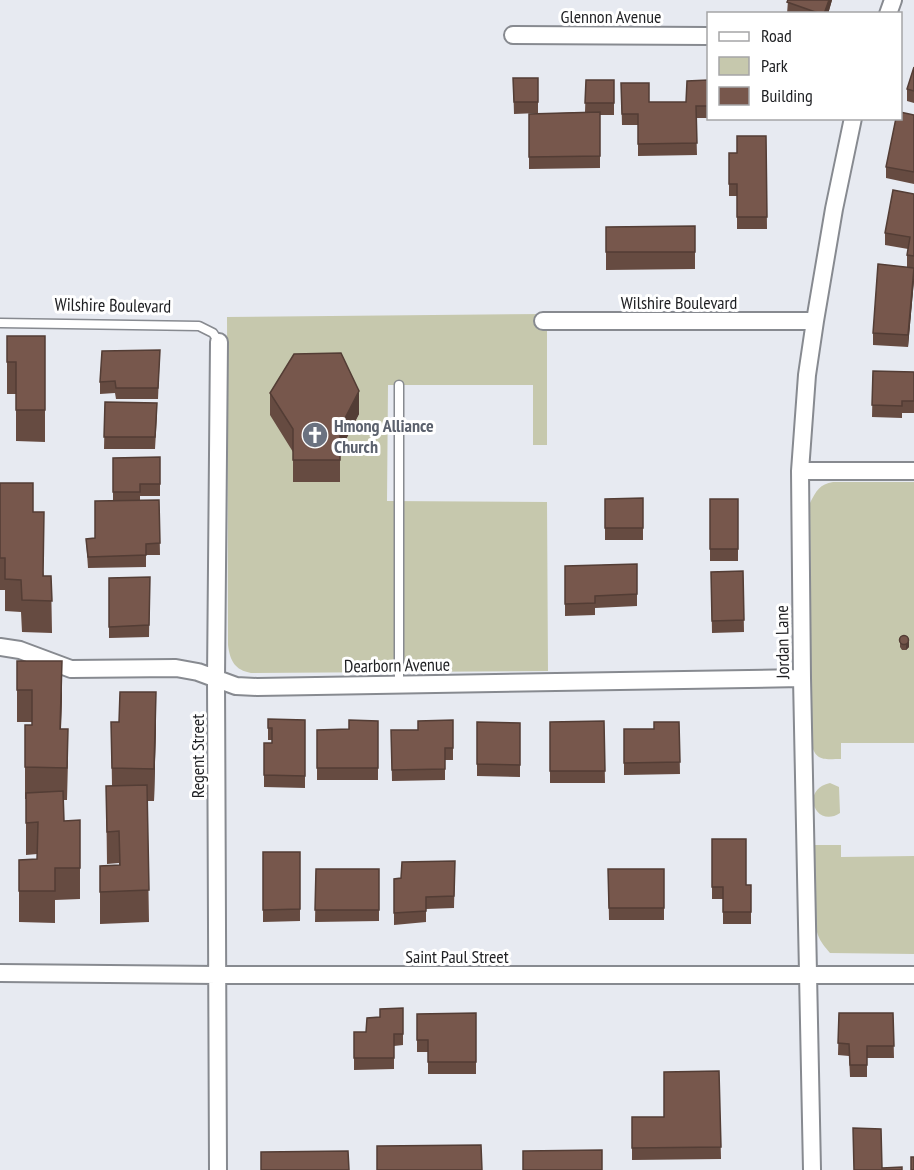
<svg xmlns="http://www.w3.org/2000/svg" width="914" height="1170" viewBox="0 0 914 1170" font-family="'PT Sans Narrow',sans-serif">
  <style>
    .green { fill: #c6c8ad; fill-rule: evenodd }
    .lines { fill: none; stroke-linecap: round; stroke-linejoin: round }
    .service-casing { stroke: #878a90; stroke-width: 11 }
    .minor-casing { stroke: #878a90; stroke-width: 20 }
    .service { stroke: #fff; stroke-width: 8 }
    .minor { stroke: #fff; stroke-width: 16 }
    .wall { fill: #664b41 }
    .shaded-wall { fill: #533d35 }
    .building { fill: #77574c; stroke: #533d35; stroke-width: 1.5 }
    .labels { text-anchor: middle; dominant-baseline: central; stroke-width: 6; stroke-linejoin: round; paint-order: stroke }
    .street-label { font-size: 18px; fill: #1e1f22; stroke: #fff }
    .worship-label { font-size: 18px; font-weight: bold; fill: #5b616d; stroke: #fff; text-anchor: start }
  </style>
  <rect width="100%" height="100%" fill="#e7eaf1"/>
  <!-- green -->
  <path class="green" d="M547,314V445H533V385H388L387,501L547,502L548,671L251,673C235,670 230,661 228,645L227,317ZM359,414L340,451V482L293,452Z
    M833,482H914V743H841V759C824,759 816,762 811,743L810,503C816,491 820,484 833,482Z
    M830,783L839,787L840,813C816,829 799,790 830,783Z
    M814,845H841V857L914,856V954L830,953C820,941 817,937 815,921Z"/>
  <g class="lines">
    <!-- service casing -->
    <g class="service-casing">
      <path id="service" d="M0,323L199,326L213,333L219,342
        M399,385V685"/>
    </g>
    <!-- minor casing -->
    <g class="minor-casing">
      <path id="minor" d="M888,14L893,0
        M513,35L708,36
        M543,321H815
        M800,471H914
        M0,647L20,650L71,669L176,668L198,672L236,686L257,687L802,678
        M0,973L217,975H914
        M218,1170L216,679L219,342
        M812,1170L802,678L800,471L807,375L815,321L834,209L853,118"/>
    </g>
    <!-- service -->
    <use href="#service" class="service"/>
    <!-- minor -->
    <use href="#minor" class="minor"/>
  </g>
  <!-- wall -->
  <path class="wall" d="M788,0H832L828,14H787Z
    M914,67V103L907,101V89Z
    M513,78H538V113L514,114Z
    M586,80L614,103V115H600V168L529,169V114L585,112Z
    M708,80V118H696L697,155L638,156V125H622L621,83L649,102H686Z
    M914,115V184L886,178V167Z
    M766,136L767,229H737V196H729V153H737Z
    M914,194V268L907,267V255L908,249L885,245V233Z
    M695,226V269L606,270V227Z
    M914,280L908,347L873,345V333Z
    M7,336H45V442L16,441V394H7Z
    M160,350L158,399H116L115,393L100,394V382Z
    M873,371L914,372V413H902V418L872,417Z
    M270,393L359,414L340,451V482H293V452L270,415Z
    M105,402L157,415L155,449H104Z
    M160,457V496H140V500H159L160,555H146V567L88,568L86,539L95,538L113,501V458Z
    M0,483L33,512L44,576H51L52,633L22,632L21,612L5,611V590H0Z
    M643,498V540H605V499Z
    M710,499H738V561H710Z
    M637,564V606L595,608V615L565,616V566Z
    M743,571L744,632L712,633L711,572Z
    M150,577L149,637L109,638V578Z
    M900,638L909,647L906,650H902L900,647Z
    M17,661L62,693L61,729L68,761L67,800H63L64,821L80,820V899L55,900V923L19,922V860L37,859V854L26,855V799H25V725H32V722H17Z
    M268,719L305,720V788L264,787V743H272V740H268Z
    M453,720V760H445V780L392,781L391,730H418Z
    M378,721V780H317V730L349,729Z
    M604,721L605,783H550V722Z
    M111,722L156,724L154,801H147L149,922L100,924V866L119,865V863L107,864L106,786H112Z
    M477,722L520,723V777L477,776Z
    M679,722L680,774L624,775V729H654Z
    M712,839L746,885H751V924H723V899H712Z
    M263,852H300V921L263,922Z
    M455,861L454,908L426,909V922L394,925V879L401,878Z
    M316,869H379V921L315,922Z
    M608,869H664V920H609Z
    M403,1008V1045L394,1046V1069L354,1070V1032H366L380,1017Z
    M476,1013V1074H428V1052H417V1014Z
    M839,1013H893L894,1058H867V1077H850L849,1056L838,1055Z
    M719,1071L721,1159L632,1160V1117H664Z"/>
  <!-- shaded-wall -->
  <path class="shaded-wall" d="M829,0H832L828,14H824Z
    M914,268V280L908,347V335Z
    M359,391V414L340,451V482V428Z
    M909,641V647L906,650V644Z
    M62,661V693L60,761V729Z
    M156,692V724L154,801V769Z"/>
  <!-- building -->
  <path class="building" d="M788,0H829L824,14H821L787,2Z
    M914,67V91L907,89Z
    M513,78H538V102H514Z
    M586,80H614V103H585Z
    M708,80V106H696L697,143L638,144V114H622L621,83H649V102H686L687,81Z
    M600,112V156L529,157V114Z
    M900,112L914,115V172L886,167L896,118H900Z
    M737,136H766L767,217H737V184H729V153H737Z
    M893,190L914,194V256L907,255L910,237L885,233Z
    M695,226V252H606V227Z
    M878,264L914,268L908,335L873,333Z
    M7,336H45V410H16V362H7Z
    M160,350L158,388H116L115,381L100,382L102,351Z
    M341,353L359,391L340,428V460H293V429L270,393L294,354Z
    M873,371L914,372V401H902V406L872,405Z
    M105,402L157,403L155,437H104Z
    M160,457V484H140V492H113V458Z
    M0,483H33V512H44L43,576H51L52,601L22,600L21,580L5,579V558H0Z
    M643,498V528H605V499Z
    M710,499H738V549H710Z
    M159,500L160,543L146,544V555L88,557L86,539L95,538V501Z
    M637,564V594L595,596V603L565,604V566Z
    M743,571L744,620L712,621L711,572Z
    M150,577L149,625L109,627V578Z
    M899.5 640a4.5 4.5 0 1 1 9 0a4.5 4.5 0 1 1-9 0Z
    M17,661H62L60,729H68L67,768L25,767V725H32V690H17Z
    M120,692H156L154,769L112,768L111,722H119Z
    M268,719L305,720V776L264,775V743H272V728H268Z
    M349,720L378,721V768H317V730L349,729Z
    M453,720V748H445V769L392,770L391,730H418V721Z
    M604,721L605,771H550V722Z
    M477,722L520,723V765L477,764Z
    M654,722H679L680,762L624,763V729H654Z
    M147,785L149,890L100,892V866L120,865L119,831L107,832L106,786Z
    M63,791L64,821L80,820V868H55V891H19V860L37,859L38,822L26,823V793Z
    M712,839H746V885H751V912H723V887H712Z
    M263,852H300V909L263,910Z
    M455,861L454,896L426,897V911L394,913V879L401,878L402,862Z
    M316,869H379V910H315Z
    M608,869H664V908H609Z
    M403,1008V1034H394V1058H354V1032H366L367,1018L380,1017V1009Z
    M476,1013V1062H428V1040H417V1014Z
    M839,1013H893L894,1046H867V1065H850L849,1044L838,1043Z
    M719,1071L721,1147L632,1148V1117H664V1072Z
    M853,1128L881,1129L882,1168L902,1167V1170H854Z
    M481,1145L482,1170H377V1146Z
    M602,1150V1170H523V1151Z
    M348,1151L349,1170H261V1152Z
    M911,1157H914V1170H911Z"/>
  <!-- icons -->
  <defs>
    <g id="church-disc" transform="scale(1.35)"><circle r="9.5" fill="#6b7280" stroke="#fff"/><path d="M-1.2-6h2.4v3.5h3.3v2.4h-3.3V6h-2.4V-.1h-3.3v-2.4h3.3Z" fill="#fff"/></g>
  </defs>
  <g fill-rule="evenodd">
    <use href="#church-disc" x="315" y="435"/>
  </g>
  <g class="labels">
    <!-- street labels -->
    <g class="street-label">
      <text x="611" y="16">Glennon Avenue</text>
      <text x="679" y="302">Wilshire Boulevard</text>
      <text transform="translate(113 305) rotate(1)">Wilshire Boulevard</text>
      <text transform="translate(782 642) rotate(-91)">Jordan Lane</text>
      <text transform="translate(397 665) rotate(-1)">Dearborn Avenue</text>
      <text transform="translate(197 756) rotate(-90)">Regent Street</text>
      <text x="457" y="956">Saint Paul Street</text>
    </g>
    <!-- worship labels -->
    <g class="worship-label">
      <text x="334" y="425">Hmong Alliance<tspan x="334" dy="21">Church</tspan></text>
    </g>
  </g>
  <!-- legend -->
  <rect x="707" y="12" width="195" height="108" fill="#ffffff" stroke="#a5a5a7" stroke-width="1.5"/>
  <rect x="719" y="32" width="30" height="9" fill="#ffffff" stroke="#a5a5a7" stroke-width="1.5"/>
  <text x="761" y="42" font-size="18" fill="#1e1f22">Road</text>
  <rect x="719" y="57" width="30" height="18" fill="#c6c8ad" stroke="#a5a5a7" stroke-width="1.5"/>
  <text x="761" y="72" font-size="18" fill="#1e1f22">Park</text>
  <rect x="719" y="87" width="30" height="18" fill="#77574c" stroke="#a5a5a7" stroke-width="1.5"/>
  <text x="761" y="102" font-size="18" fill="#1e1f22">Building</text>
</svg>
